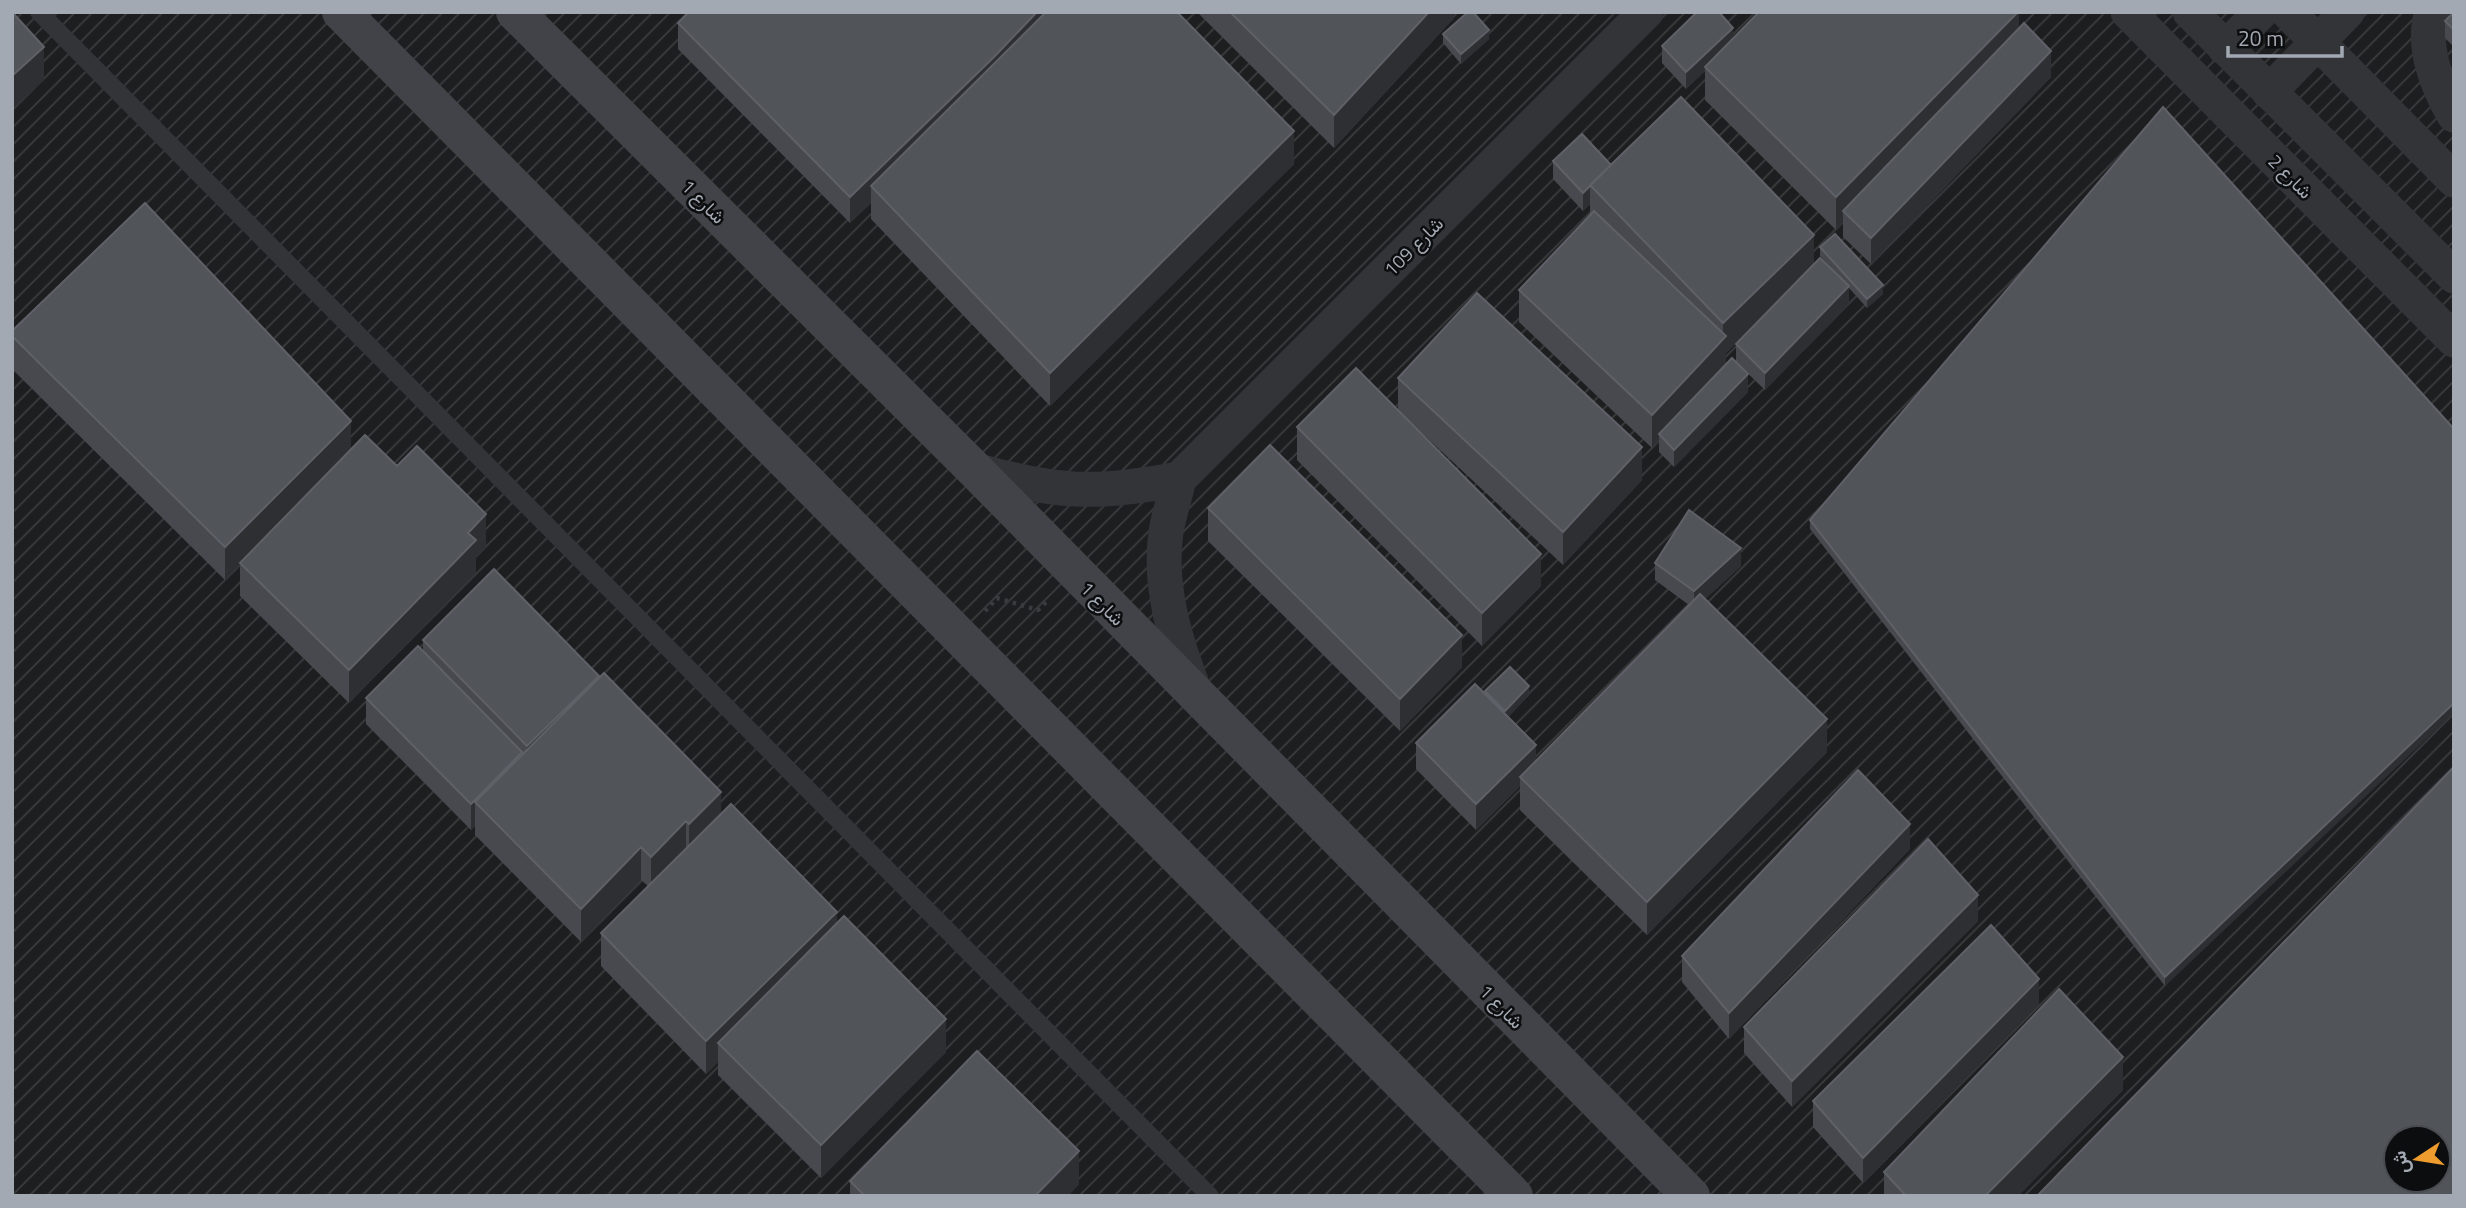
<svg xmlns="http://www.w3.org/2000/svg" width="2466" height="1208" viewBox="0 0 2466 1208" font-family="'Titillium Web',Vazirmatn,sans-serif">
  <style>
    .industrial { fill: url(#industrial-furrows); fill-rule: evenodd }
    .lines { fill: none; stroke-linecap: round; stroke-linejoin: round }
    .path { stroke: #393b3f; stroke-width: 4.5; stroke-dasharray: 3.5 5; stroke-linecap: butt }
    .lane { stroke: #323438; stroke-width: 18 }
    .street { stroke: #323438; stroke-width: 35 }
    .secondary { stroke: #414348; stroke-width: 38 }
    .wall { fill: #47494e }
    .shaded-wall { fill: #2d2f32 }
    .building { fill: #515459; stroke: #5e6167; stroke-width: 2; fill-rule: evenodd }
    .labels { text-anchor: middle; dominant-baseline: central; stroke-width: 5; stroke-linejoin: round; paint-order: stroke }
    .street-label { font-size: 19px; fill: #a3a9b3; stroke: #0c0d0e }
  </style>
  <defs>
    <pattern id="industrial-furrows" width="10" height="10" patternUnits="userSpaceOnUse" patternTransform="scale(1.75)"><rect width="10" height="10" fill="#1d1e20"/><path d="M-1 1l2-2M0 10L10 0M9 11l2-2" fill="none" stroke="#3b3c3e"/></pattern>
  </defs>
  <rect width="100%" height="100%" fill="#111213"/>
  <!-- industrial -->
  <path class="industrial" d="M12,12H2454V1196H12ZM2396,1138H2438V1180H2396Z"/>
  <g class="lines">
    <!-- path -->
    <path class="path" d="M985,611L997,598L1038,610L1049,599"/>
    <!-- lane -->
    <path class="lane" d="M39,12L1210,1196"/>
    <!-- street -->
    <path class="street" d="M2128,12L2454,340
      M2190,12L2454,276
      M2288,12L2454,180
      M2432,12C2421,46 2437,86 2454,115
      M2225,48L2261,12
      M2269,92L2347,12
      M975,470C1055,493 1097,495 1179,479
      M1196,695C1176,643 1158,588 1166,532C1169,514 1175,497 1179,479L1646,12"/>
    <!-- secondary -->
    <path class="secondary" d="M341,12L1514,1196
      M515,12L975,470L1691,1196"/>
  </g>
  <!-- wall -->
  <path class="wall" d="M1197,12H1453V19L1334,148Z
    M2019,12V28L2051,77L1871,264L1843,237V223L1836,230L1705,100V71L1686,89L1662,63V46Z
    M2454,12V47L2445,38V21Z
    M678,23L1294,164L1050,406L871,219V203L850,223L678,49Z
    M1443,34L1489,39L1461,64L1443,43Z
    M1553,161L1611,165L1814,264L1832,269L1820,256V247L1883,294L1867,308L1849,288V304L1765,390L1736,362V344L1761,318L1726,353V364L1748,392L1674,467L1659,452V440L1652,448L1519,322V290L1590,214V204L1583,211L1553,179Z
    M12,331L397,466L486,547L476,557V573L349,703L240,596V565L225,580L12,369Z
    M1398,378L1642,480L1563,565L1409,421L1541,586L1482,646L1297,460V427L1398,410Z
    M2454,429L2165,986L1810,529V520Z
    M1208,508L1462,667L1400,731L1208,541Z
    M1655,563L1741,566L1705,599L1827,752L1647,935L1520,810V786L1476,830L1416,769V743L1485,694V691L1529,695L1508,717L1536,761L1689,605L1655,580Z
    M423,640L599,679L721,813L837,923L946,1052L821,1178L718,1075V1062L706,1074L601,966V933L648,886L641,880L581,942L475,835V826L471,830L366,724V698L423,652Z
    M1910,849L1729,1039L1682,982V956Z
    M1978,921L1792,1107L1744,1053V1027Z
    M2039,1005L1863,1183L1813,1127V1101Z
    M2123,1090L2018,1196H1884V1172Z
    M850,1181L1079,1184L1068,1196H850Z"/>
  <!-- shaded-wall -->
  <path class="shaded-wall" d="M1037,12H1062L871,186V203L850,223V197Z
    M1429,12H1453V19L1334,148V115Z
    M2018,12H2019V43L1843,211V223L1836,230V197Z
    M1733,28V45L1705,67V71L1686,89V72Z
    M1489,30V39L1461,64V54Z
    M44,47V80L12,109V76Z
    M2051,51V77L1871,264V238Z
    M1294,131V164L1050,406V373Z
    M1590,186V204L1583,211V193Z
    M1814,235V267L1726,353V369L1659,434V440L1652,448V415L1723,339V323Z
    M1883,285V294L1867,308V299Z
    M1849,286V304L1765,390V373Z
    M1748,374V392L1674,467V450Z
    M351,421V454L225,580V547Z
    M1642,447V480L1563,565V532Z
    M486,514V547L476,557V573L349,703V670L468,533Z
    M1741,548V566L1694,609V591Z
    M1541,554V586L1482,646V613Z
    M1462,635V667L1400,731V699Z
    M599,676V701L527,772V746Z
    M1529,686V695L1505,720V711Z
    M2454,703V713L2165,986V977Z
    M1827,719V752L1647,935V902Z
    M1536,745V771L1520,777V786L1476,830V804Z
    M522,752V778L475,802V826L471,830V804Z
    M721,792V824L689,857V824Z
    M686,821V854L651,889V857Z
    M1910,824V849L1729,1039V1013Z
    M641,847V880L581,942V909Z
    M1978,895V921L1792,1107V1081Z
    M837,912V945L718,1043V1062L706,1074V1041Z
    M2039,979V1005L1863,1183V1158Z
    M946,1019V1052L821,1178V1145Z
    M2123,1057V1090L2018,1196H1985Z
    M1079,1151V1184L1068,1196H1035Z"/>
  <!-- building -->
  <path class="building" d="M12,12L44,47L12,76Z
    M689,12H1037L995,56L850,197L678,23Z
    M1046,12H1177L1294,131L1050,373L871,186Z
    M1230,12H1429L1334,115Z
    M1468,12H1473L1489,30L1461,54L1443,34Z
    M1697,12H1719L1733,28L1686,72L1662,46Z
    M1759,12H2018L1836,197L1705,67Z
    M2454,12V30L2445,21Z
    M2024,23L2051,51L1871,238L1843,211Z
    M1681,97L1814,235L1723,323L1590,185Z
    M2163,107L2454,429V703L2165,977L1810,520Z
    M1582,134L1611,165L1583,193L1553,161Z
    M145,203L351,421L225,547L12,336V331Z
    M1594,211L1726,336L1652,415L1519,290Z
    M1835,234L1883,285L1867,299L1820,247Z
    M1820,258L1849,286L1765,373L1736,344Z
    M1477,293L1642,447L1563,532L1398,378Z
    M1732,358L1748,374L1674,450L1659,434Z
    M1356,368L1541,554L1482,613L1297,427Z
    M365,435L397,466L417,446L486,514L468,533L476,540L349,670L240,563Z
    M1270,445L1462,635L1400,699L1208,508Z
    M1689,510L1741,548L1694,591L1655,563Z
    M494,569L599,676L527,746L423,640Z
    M1700,594L1827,719L1647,902L1520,777Z
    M418,646L522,752L471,804L366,698Z
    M1510,667L1529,686L1505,711L1485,691Z
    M604,673L721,792L689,824L686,821L651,857L641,847L581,909L475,802Z
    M1475,684L1536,745L1476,804L1416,743Z
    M2454,767V1196H2037ZM2396,1138H2438V1180H2396Z
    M1858,770L1910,824L1729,1013L1682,956Z
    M731,804L837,912L706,1041L601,933Z
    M1928,839L1978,895L1792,1081L1744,1027Z
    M844,916L946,1019L821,1145L718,1043Z
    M1991,925L2039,979L1863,1158L1813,1101Z
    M2059,989L2123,1057L1985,1196H1906L1884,1172Z
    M977,1051L1079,1151L1035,1196H865L850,1181Z"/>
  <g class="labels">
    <!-- street labels -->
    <g class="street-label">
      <text transform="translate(2291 176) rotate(45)">شارع 2</text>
      <text transform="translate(704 201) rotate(45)">شارع 1</text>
      <text transform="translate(1413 246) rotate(-45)">شارع 109</text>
      <text transform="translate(1103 603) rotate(45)">شارع 1</text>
      <text transform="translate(1502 1006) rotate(45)">شارع 1</text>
    </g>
  </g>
  <!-- border -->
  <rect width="2466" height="1208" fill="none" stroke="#a3a9b3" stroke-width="28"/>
  <!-- north arrow -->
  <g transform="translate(2417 1159) rotate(258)"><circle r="33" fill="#0c0d0e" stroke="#484b50" stroke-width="2"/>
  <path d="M0-5L12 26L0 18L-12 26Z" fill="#ee9c2e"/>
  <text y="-10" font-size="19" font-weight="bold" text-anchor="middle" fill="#a3a9b3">ش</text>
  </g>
  <!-- scale -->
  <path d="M2228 46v10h114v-10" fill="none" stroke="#a3a9b3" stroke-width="3.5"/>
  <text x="2238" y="46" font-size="21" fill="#a3a9b3" stroke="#0c0d0e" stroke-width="5" paint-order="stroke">20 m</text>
</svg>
